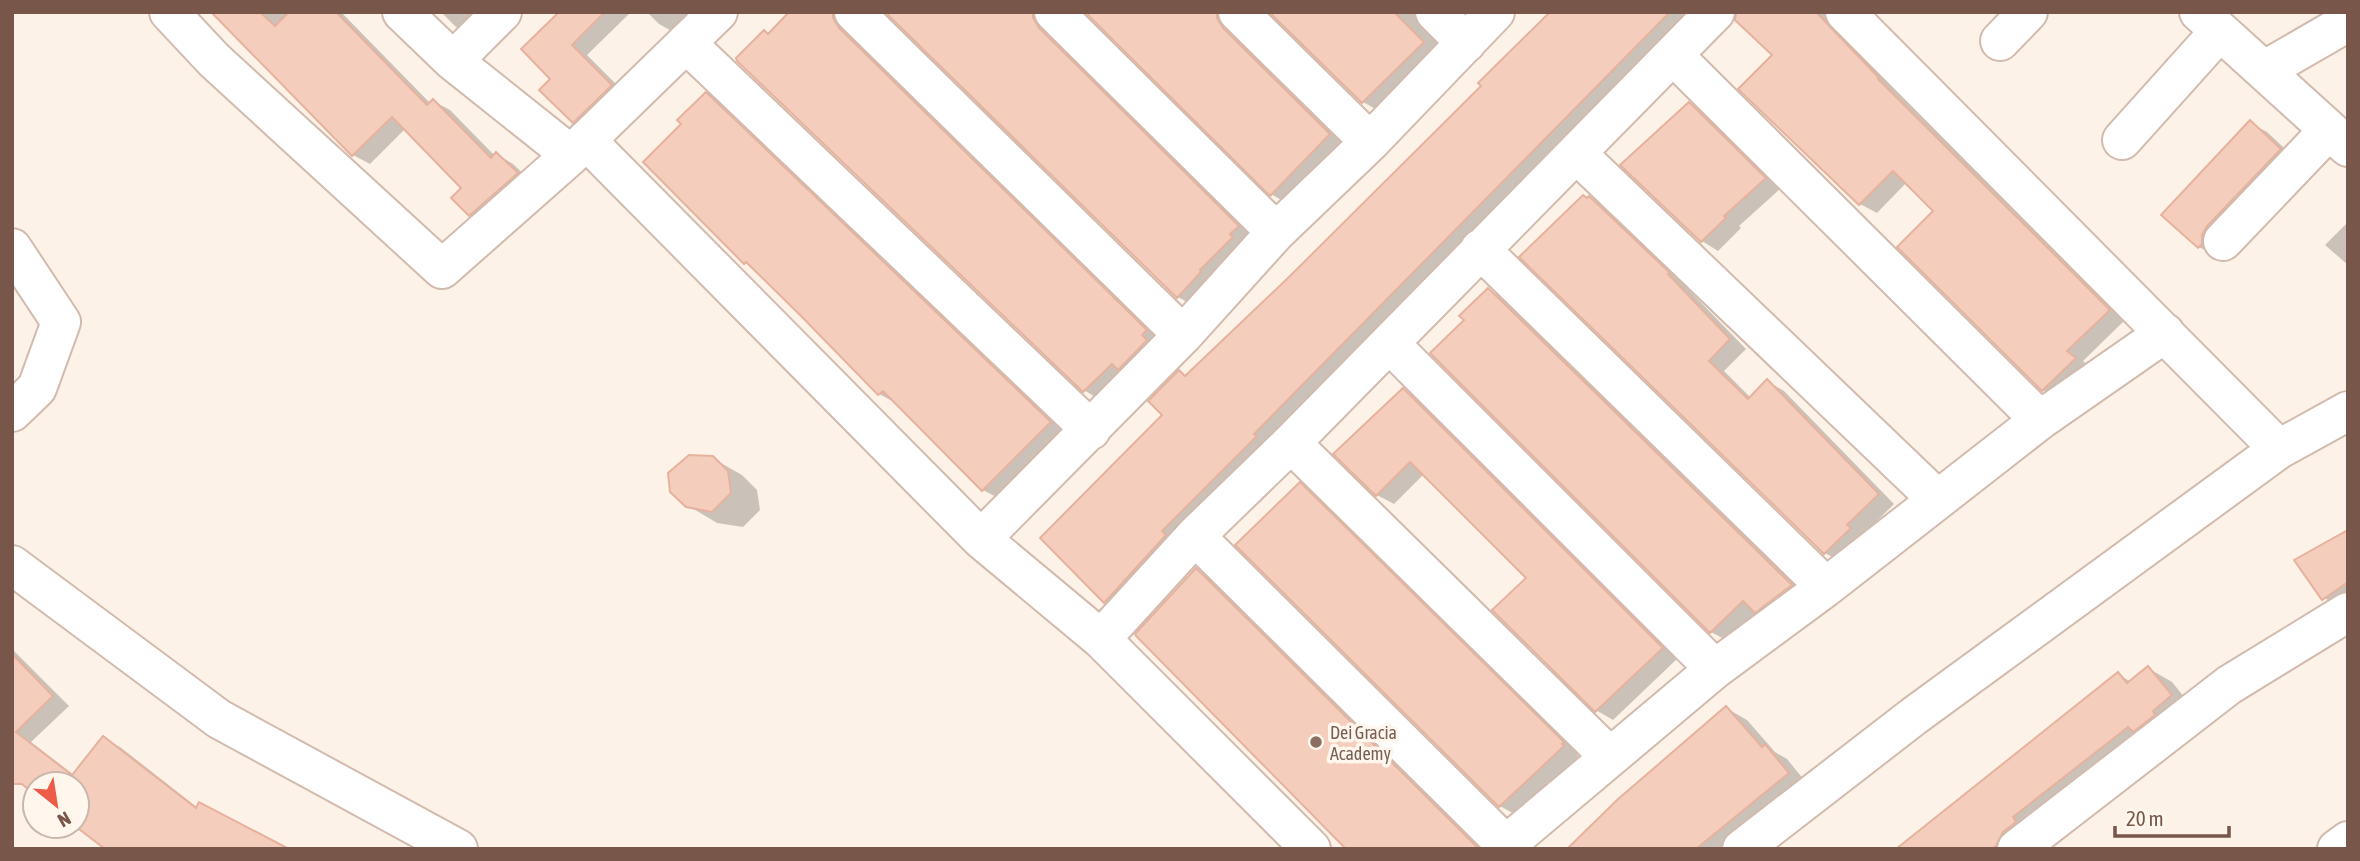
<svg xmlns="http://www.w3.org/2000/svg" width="2360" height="861" viewBox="0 0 2360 861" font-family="'Asap Condensed',sans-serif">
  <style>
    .shadow { fill: #0003 }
    .building { fill: #f4cdbd; stroke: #e7b29d; stroke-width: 2 }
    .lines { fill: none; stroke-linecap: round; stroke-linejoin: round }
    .minor-casing { stroke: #d2bbae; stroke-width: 42 }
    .minor { stroke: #fff; stroke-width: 38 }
    .education-dot { fill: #8d6e63; stroke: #fff7ee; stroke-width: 2.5 }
    .labels { text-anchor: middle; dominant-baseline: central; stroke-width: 7; stroke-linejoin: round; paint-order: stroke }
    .education-label { font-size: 18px; fill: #785e54; stroke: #fff7ee; text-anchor: start }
  </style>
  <rect width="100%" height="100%" fill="#fdf2e7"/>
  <!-- shadow -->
  <path class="shadow" d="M215,12H341L431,104L433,101L450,110L495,156L497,154L513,164L533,183L487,224L470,215L464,188L406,128L370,164L353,155Z
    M441,12H495L472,36L456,27Z
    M561,12H631L587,55L627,95L590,131L574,121L552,79Z
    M647,12H697L675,33L659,24Z
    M792,12H851L1162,340L1100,400L1084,390L765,32L769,35Z
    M888,12H1051L1254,236L1194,306L1178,297Z
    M1088,12H1235L1346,144L1288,204L1271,194Z
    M1272,12H1432L1444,46L1379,111L1363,102Z
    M1552,12H1697L1122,611L1105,601L1042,538L1165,415L1179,372L1187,377L1291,277L1484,86Z
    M1737,12H1822L1895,88L1893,90L2125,320L2083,361L2091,368L2059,399L2043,390L1935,211L1907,182L1877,213L1860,204L1740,88L1774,55Z
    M706,94L722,104L1067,433L1000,499L983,490L896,403L879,394L683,124Z
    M1689,104L1706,113L1781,188L1739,226L1741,228L1718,251L1702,241L1623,165Z
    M2250,123L2267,132L2296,159L2216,256L2199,247L2164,215Z
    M1589,198L1606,208L1685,283L1684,285L1746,349L1724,371L1751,398L1767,381L1784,391L1894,504L1863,535L1841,562L1825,553L1588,200Z
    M2348,222V265L2325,245Z
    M1489,290L1505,299L1807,595L1772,621L1757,612L1728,641L1711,632L1466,320Z
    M1404,390L1420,400L1678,658L1613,720L1596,710L1528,578L1424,474L1394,504L1377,495L1336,454Z
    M712,458L742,475L757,490L760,510L743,527L717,523L687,505Z
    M1300,484L1316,494L1579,752L1577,754L1579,756L1516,815L1500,806Z
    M2348,532V599L2337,605L2321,596Z
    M1196,570L1217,582L1486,849H1349Z
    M12,649L69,706L31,742L74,775L103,738L120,747L198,808L77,825V784H35V793L12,773Z
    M2148,668L2172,682L2194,709L2025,849H1914L2118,674L2131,682Z
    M1726,708L1747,720L1775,752L1787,759L1809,786L1732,849H1570Z"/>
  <!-- building -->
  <path class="building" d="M211,12H260L275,26L289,12H336L427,105L433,99L491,158L496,152L518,173L469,216L451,198L461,188L392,117L352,156Z
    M559,12H605L572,45L612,85L573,123L539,90L550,79L521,49Z
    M789,12H833V18L839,28L1147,330L1142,335L1147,340L1118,370L1112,364L1083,392L737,61L736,58L764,30L768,34Z
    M885,12H1033V18L1039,28L1239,226L1230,234L1233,237L1200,270L1201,272L1177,298Z
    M1085,12H1217V18L1223,28L1330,134L1270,196Z
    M1269,12H1394L1424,42L1362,103Z
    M1550,12H1670L1254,434L1257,436L1162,531L1166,535L1104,603L1040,538L1162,415L1148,401L1179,370L1185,376L1290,276L1481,86L1478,83Z
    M1736,12H1816L1879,78L1878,79L2110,310L2067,351L2076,358L2042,391L1897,247L1933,211L1893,171L1859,205L1738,89L1772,55L1735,20Z
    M706,92L1051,422L982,491L883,391L878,395L801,316L746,262L744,264L643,162L681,124L677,120Z
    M1689,102L1766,178L1724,216L1726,218L1701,242L1620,165Z
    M2250,120L2281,149L2207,226L2202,235V244L2198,248L2161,215Z
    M1583,195L1587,198L1589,196L1670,273L1668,274L1730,339L1709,361L1748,399L1767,379L1879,494L1847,525L1851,528L1824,554L1519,257Z
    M1488,288L1792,585L1755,613L1743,601L1710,633L1430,353L1464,320L1459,316Z
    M1403,388L1663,648L1595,712L1492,610L1526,578L1410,462L1376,496L1333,454Z
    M689,455L713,456L728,471L731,493L712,512L686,507L670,492L668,473Z
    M1300,482L1564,742L1562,744L1564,746L1499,807L1235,545Z
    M2348,530V582L2322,600L2294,560Z
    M1196,568L1479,849H1346L1136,636L1135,634Z
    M12,654L53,696L16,732L72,775L103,736L196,808L199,802L289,849H105L75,826H77V784H35V795L22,784H12Z
    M2148,666L2172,695L2153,711L2155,715L2133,732L2128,727L2013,817L2016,822L2003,832L1996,846L1991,849H1896L2118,672L2127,683Z
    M1726,706L1762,747L1765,744L1789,773L1696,849H1567L1617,800Z"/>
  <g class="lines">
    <!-- minor casing -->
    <g class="minor-casing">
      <path id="minor" d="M169,12L214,60L442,269L571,155L718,12
        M402,12L453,61L571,155
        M854,12L1183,335
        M1054,12L1276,232
        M1238,12L1370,142
        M1435,12L1466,43
        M1845,12L2279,449
        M2199,12L2348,147
        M2000,41L2028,12
        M686,43L1091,430
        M1673,55L2040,420
        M453,61L502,12
        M2265,70L2348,22
        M586,140L981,539L1101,639L1311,849
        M2122,140L2219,32
        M1577,154L1937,499
        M2223,241L2328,131
        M12,248L61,322L37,388L12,412
        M1480,249L1826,587
        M1390,344L1715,669
        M1291,443L1610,757
        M1195,536L1506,845
        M981,539L1183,335L1276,232L1370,142L1495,12
        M12,565L219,719L458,849
        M1101,639L1195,536L1291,443L1715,12
        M1501,849L1715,669L1826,587L2040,420L2165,333
        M1742,849L1914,716L2279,449L2348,411
        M2017,849L2229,685L2348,612
        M2337,849L2348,841"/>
    </g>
    <!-- minor -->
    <use href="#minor" class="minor"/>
  </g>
  <!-- markers -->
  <circle class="education-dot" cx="1316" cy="742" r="7"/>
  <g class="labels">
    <!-- education labels -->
    <g class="education-label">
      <text x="1330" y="732">Dei Gracia<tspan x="1330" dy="21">Academy</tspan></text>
    </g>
  </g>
  <!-- border -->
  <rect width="2360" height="861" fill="none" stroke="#785649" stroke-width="28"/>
  <!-- north arrow -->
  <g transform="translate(56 805) rotate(150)"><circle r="33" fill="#fff7ee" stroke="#c9b7ac" stroke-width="2"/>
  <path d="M0-5L12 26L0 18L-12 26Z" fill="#ec5c47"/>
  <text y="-10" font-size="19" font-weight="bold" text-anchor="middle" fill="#785649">N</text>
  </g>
  <!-- scale -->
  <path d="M2115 826v10h114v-10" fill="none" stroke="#785649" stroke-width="3.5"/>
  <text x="2126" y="826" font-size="21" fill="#785649" stroke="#fff7ee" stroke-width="5" paint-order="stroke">20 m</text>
</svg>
